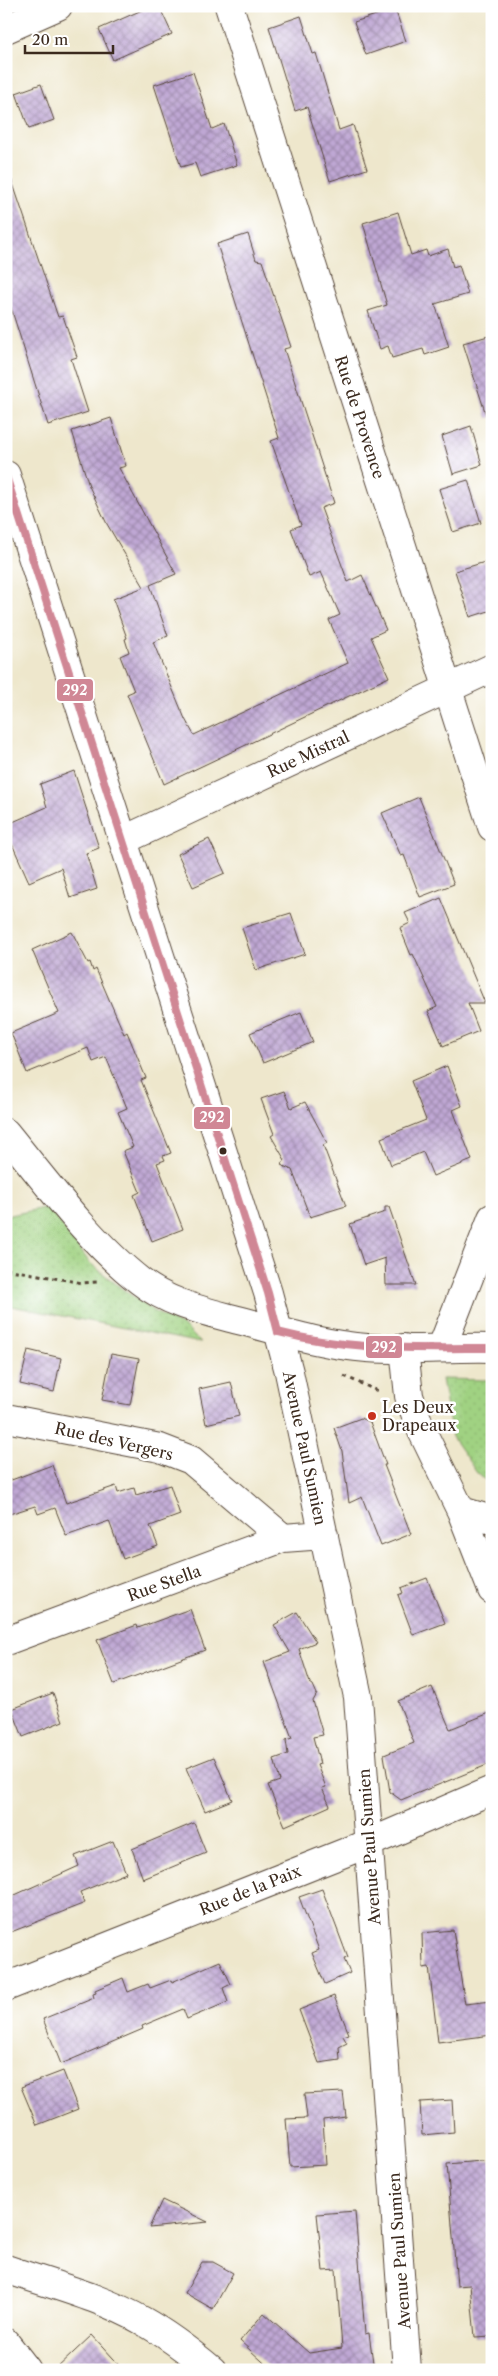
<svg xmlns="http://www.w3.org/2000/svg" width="498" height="2376" viewBox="0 0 498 2376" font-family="'Libre Caslon Text',serif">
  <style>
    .green { fill: url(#green-dots); stroke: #6e7e50 }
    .building { fill: url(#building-cross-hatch) }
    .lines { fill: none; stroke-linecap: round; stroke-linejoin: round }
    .minor-casing { stroke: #564638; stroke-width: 30 }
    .path { stroke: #564638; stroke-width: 3; stroke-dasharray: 4 4; stroke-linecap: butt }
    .minor { stroke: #fff; stroke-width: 28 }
    .bus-1-casing { stroke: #fff; stroke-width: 11 }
    .bus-1 { stroke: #d08795; stroke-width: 8 }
    .bus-dot { fill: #3b2a1e; stroke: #fff; stroke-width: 2 }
    .poi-dot { fill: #c8321e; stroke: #fff; stroke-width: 2 }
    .labels { text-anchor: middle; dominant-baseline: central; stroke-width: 5; stroke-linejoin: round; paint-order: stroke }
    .street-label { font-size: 16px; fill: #3b2a1e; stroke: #fff }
    .poi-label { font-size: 16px; fill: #3b2a1e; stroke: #fff; text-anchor: start }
    .line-badge { stroke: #fff; stroke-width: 2 }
    .badge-label { font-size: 14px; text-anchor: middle; font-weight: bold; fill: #fff }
  </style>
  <defs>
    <pattern id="green-dots" width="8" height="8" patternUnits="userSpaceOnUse" patternTransform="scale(1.25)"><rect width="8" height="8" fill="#a0d282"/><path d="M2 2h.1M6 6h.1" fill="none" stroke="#8bb470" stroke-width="1.8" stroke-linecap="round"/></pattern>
    <pattern id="building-cross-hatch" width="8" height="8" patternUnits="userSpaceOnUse" patternTransform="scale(1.25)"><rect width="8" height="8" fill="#bfa7d4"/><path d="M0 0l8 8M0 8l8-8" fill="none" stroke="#9c88ab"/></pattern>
  </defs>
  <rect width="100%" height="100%" fill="#fff"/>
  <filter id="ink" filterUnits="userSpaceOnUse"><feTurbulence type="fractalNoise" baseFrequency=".02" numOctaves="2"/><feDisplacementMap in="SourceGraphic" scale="10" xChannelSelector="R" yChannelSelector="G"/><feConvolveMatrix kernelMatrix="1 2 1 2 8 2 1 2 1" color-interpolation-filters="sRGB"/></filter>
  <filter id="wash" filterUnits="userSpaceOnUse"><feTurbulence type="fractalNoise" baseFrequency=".0096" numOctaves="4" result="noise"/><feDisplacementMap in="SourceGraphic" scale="20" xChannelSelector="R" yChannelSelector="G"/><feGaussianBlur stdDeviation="1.12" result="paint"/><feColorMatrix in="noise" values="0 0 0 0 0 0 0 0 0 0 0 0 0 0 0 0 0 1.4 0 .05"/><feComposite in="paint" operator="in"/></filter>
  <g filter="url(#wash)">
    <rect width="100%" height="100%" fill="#eee7cc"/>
    <!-- green -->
    <path class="green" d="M48,1207L90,1263L125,1291L155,1312L186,1328L201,1343L6,1305V1216Z
      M442,1379L492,1380V1486L477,1473L452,1437Z"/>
    <g id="blocks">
      <!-- building -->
      <path class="building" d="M151,6H159L172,34L113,60L99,29Z
        M395,9L406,41L366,55L354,22Z
        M301,16L313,54L316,53L339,130L353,125L367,169L330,181L307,107L295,111L269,27Z
        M193,72L212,129L224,124L237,165L200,177L195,163L181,167L154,85Z
        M41,84L54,120L29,129L16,93Z
        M6,178H11L58,317L63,316L77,357L71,359L88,412L48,425L6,292Z
        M398,212L411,255L426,250L428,256L448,249L453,267L459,265L468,294L435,304L449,347L425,355L423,349L392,358L388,346L380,349L368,311L387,305L363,223Z
        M248,234L256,260L262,261L291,347L284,349L334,503L321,508L348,582L362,575L386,630L371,637L389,677L164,784L127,694L134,691L120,656L129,652L125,639L127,638L113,599L144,587L107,524L89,486L72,431L111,418L126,466L119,468L176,574L150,585L168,636L153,642L185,719L194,735L348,663L329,620L340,615L321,572L309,577L291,529L301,525L271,441L279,438L217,244Z
        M492,335V417L487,418L463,343Z
        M471,426L482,465L453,474L442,436Z
        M468,480L481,523L453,532L439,489Z
        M485,562L492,584V610L470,617L455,571Z
        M74,771L99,848L86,853L97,889L70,898L61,868L29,882L12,844L6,845V825L47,807L40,784Z
        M419,797L454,884L420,897L404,855L401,856L382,813Z
        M209,839L225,873L193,887L178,854Z
        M441,898L485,1003H468L479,1031L443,1046L428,1011L437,1007L413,954L411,955L400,928L410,923L405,913Z
        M291,913L305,954L256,970L242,928Z
        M72,932L88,963L90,962L93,971L96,969L124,1034L127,1032L146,1078L141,1080L171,1153L163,1156L165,1160L157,1163L183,1229L152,1241L134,1195L140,1192L123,1151L133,1147L118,1112L127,1108L106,1057L93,1062L88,1048L27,1073L11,1033L59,1013L32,950Z
        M301,1012L313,1042L263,1063L250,1033Z
        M447,1066L462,1106L453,1110L472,1160L433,1176L423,1152L391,1165L381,1138L426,1120L411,1081Z
        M284,1091L291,1108L305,1102L327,1143L323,1145L346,1206L310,1217L292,1170L281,1165L285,1160L271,1136L274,1134L261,1099Z
        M385,1207H389L416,1285H386L385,1258L364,1265L350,1224L385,1212Z
        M28,1350L61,1358L54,1392L20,1384Z
        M111,1354L139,1359L130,1405L102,1400Z
        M231,1382L239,1416L206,1424L199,1389Z
        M361,1418L370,1422L386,1465H384L411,1534L381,1546L362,1497L349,1503L342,1451L334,1428Z
        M52,1465L66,1503L116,1486L118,1493L134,1488L136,1495L170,1485L180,1515L150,1526L158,1546L123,1559L109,1521L66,1536L55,1508L38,1514L35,1506L6,1515V1482Z
        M427,1578L445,1623L413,1635L398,1595L403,1593L401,1588Z
        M190,1609L205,1650L114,1684L97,1640L137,1625L138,1628Z
        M297,1612L316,1642L299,1649L310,1683L313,1685L317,1694L313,1701L323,1735L313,1737L320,1764L317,1765L326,1787L322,1788L330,1806L285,1826L268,1785L280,1781L274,1759L288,1754L286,1740L292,1738L264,1662L290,1652L274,1625Z
        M432,1687L450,1729L492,1712V1763L401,1800L390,1792L384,1755L414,1743L398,1701Z
        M53,1693L63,1721L23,1737L12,1709Z
        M214,1757L232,1800L205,1811L186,1768Z
        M194,1823L206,1853L143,1879L132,1849Z
        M113,1841L126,1873L80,1892L85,1903L6,1934V1899L79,1866L75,1856Z
        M322,1889L348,1958L344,1959L350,1973L325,1984L312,1953L319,1950L299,1897Z
        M453,1930L465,2004L492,2001V2035L438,2042L429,1967L423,1968L422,1933Z
        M220,1961L231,1984L223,1988L228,2002L187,2019L183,2009L142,2026L143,2029L61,2064L43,2019L94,1998L93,1994L96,1993L95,1990L123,1978L128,1992L148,1984L150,1988L171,1980L172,1982Z
        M334,1996L349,2034L343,2036L347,2043L339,2047L340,2060L319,2063L299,2010Z
        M63,2071L78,2109L37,2125L21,2087Z
        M343,2092L346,2117L323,2120L326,2165L290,2167L286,2119L307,2118L304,2094Z
        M452,2100L454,2132L422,2135L420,2102Z
        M492,2160V2336L475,2337L470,2285L457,2286L447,2164Z
        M162,2200L208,2222L149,2228Z
        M355,2211L365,2334L369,2333L374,2370H272L240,2341L264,2313L309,2353L342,2348L336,2270L323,2271L317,2214Z
        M202,2262H213L233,2273L213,2309L185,2293Z
        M92,2335L124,2370H55Z"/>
    </g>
  </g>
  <g filter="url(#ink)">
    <use href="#blocks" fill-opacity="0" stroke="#564638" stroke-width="1"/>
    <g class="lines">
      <!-- minor casing -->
      <g class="minor-casing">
        <path id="minor" d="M229,6L492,827
          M6,29L58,6
          M6,475L268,1293L289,1372L358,1697L407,2370
          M124,840L492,668
          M6,1133C46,1182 90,1242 140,1281C169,1304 204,1311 238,1320C281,1331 322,1345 367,1348C408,1351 450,1347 492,1348
          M442,1347L492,1218
          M404,1348L409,1396L420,1427L461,1511L492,1590
          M6,1418L160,1448L191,1460L283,1538
          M461,1511L492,1520
          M6,1641L283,1538L324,1535
          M6,1987L369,1843L492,1790
          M6,2269C52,2285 101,2297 143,2321C168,2335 190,2352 212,2370
          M6,2343L27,2370"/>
      </g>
      <!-- path -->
      <path class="path" d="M6,1269L82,1283L98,1282
        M344,1376L380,1392"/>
      <!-- minor -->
      <use href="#minor" class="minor"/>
      <!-- bus-1 casing -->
      <g class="bus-1-casing">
        <path id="bus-1" d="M6,476L268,1293L278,1332
          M278,1332C350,1351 418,1348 492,1348"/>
      </g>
      <!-- bus-1 -->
      <use href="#bus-1" class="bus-1"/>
    </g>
  </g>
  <!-- markers -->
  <circle class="bus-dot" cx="223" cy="1151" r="4.5"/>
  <circle class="poi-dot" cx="372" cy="1416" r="5"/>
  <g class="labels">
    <!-- street labels -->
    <g class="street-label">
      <text transform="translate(360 417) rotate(72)">Rue de Provence</text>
      <text transform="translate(308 754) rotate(-25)">Rue Mistral</text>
      <text transform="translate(114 1441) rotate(13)">Rue des Vergers</text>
      <text transform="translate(305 1448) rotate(78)">Avenue Paul Sumien</text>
      <text transform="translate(164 1583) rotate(-20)">Rue Stella</text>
      <text transform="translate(369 1847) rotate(-94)">Avenue Paul Sumien</text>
      <text transform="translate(250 1890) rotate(-22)">Rue de la Paix</text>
      <text transform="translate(399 2251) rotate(-94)">Avenue Paul Sumien</text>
    </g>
    <!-- poi labels -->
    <g class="poi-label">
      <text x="382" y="1407">Les Deux<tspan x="382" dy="18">Drapeaux</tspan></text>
    </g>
  </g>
  <g class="line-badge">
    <rect x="56" y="678" width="38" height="24" rx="5" fill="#d08795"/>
    <rect x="193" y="1106" width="38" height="24" rx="5" fill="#d08795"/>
    <rect x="365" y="1335" width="38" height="24" rx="5" fill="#d08795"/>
  </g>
  <g class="badge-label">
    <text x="75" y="695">292</text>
    <text x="212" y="1122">292</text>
    <text x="384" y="1352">292</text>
  </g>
  <!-- margin -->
  <rect width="498" height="2376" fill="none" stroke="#fff" stroke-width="25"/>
  <!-- scale -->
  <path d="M25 45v8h88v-8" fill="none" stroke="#3b2a1e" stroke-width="2.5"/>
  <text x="32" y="45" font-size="15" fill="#3b2a1e" stroke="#ffffff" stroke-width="4" paint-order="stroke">20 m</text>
</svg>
